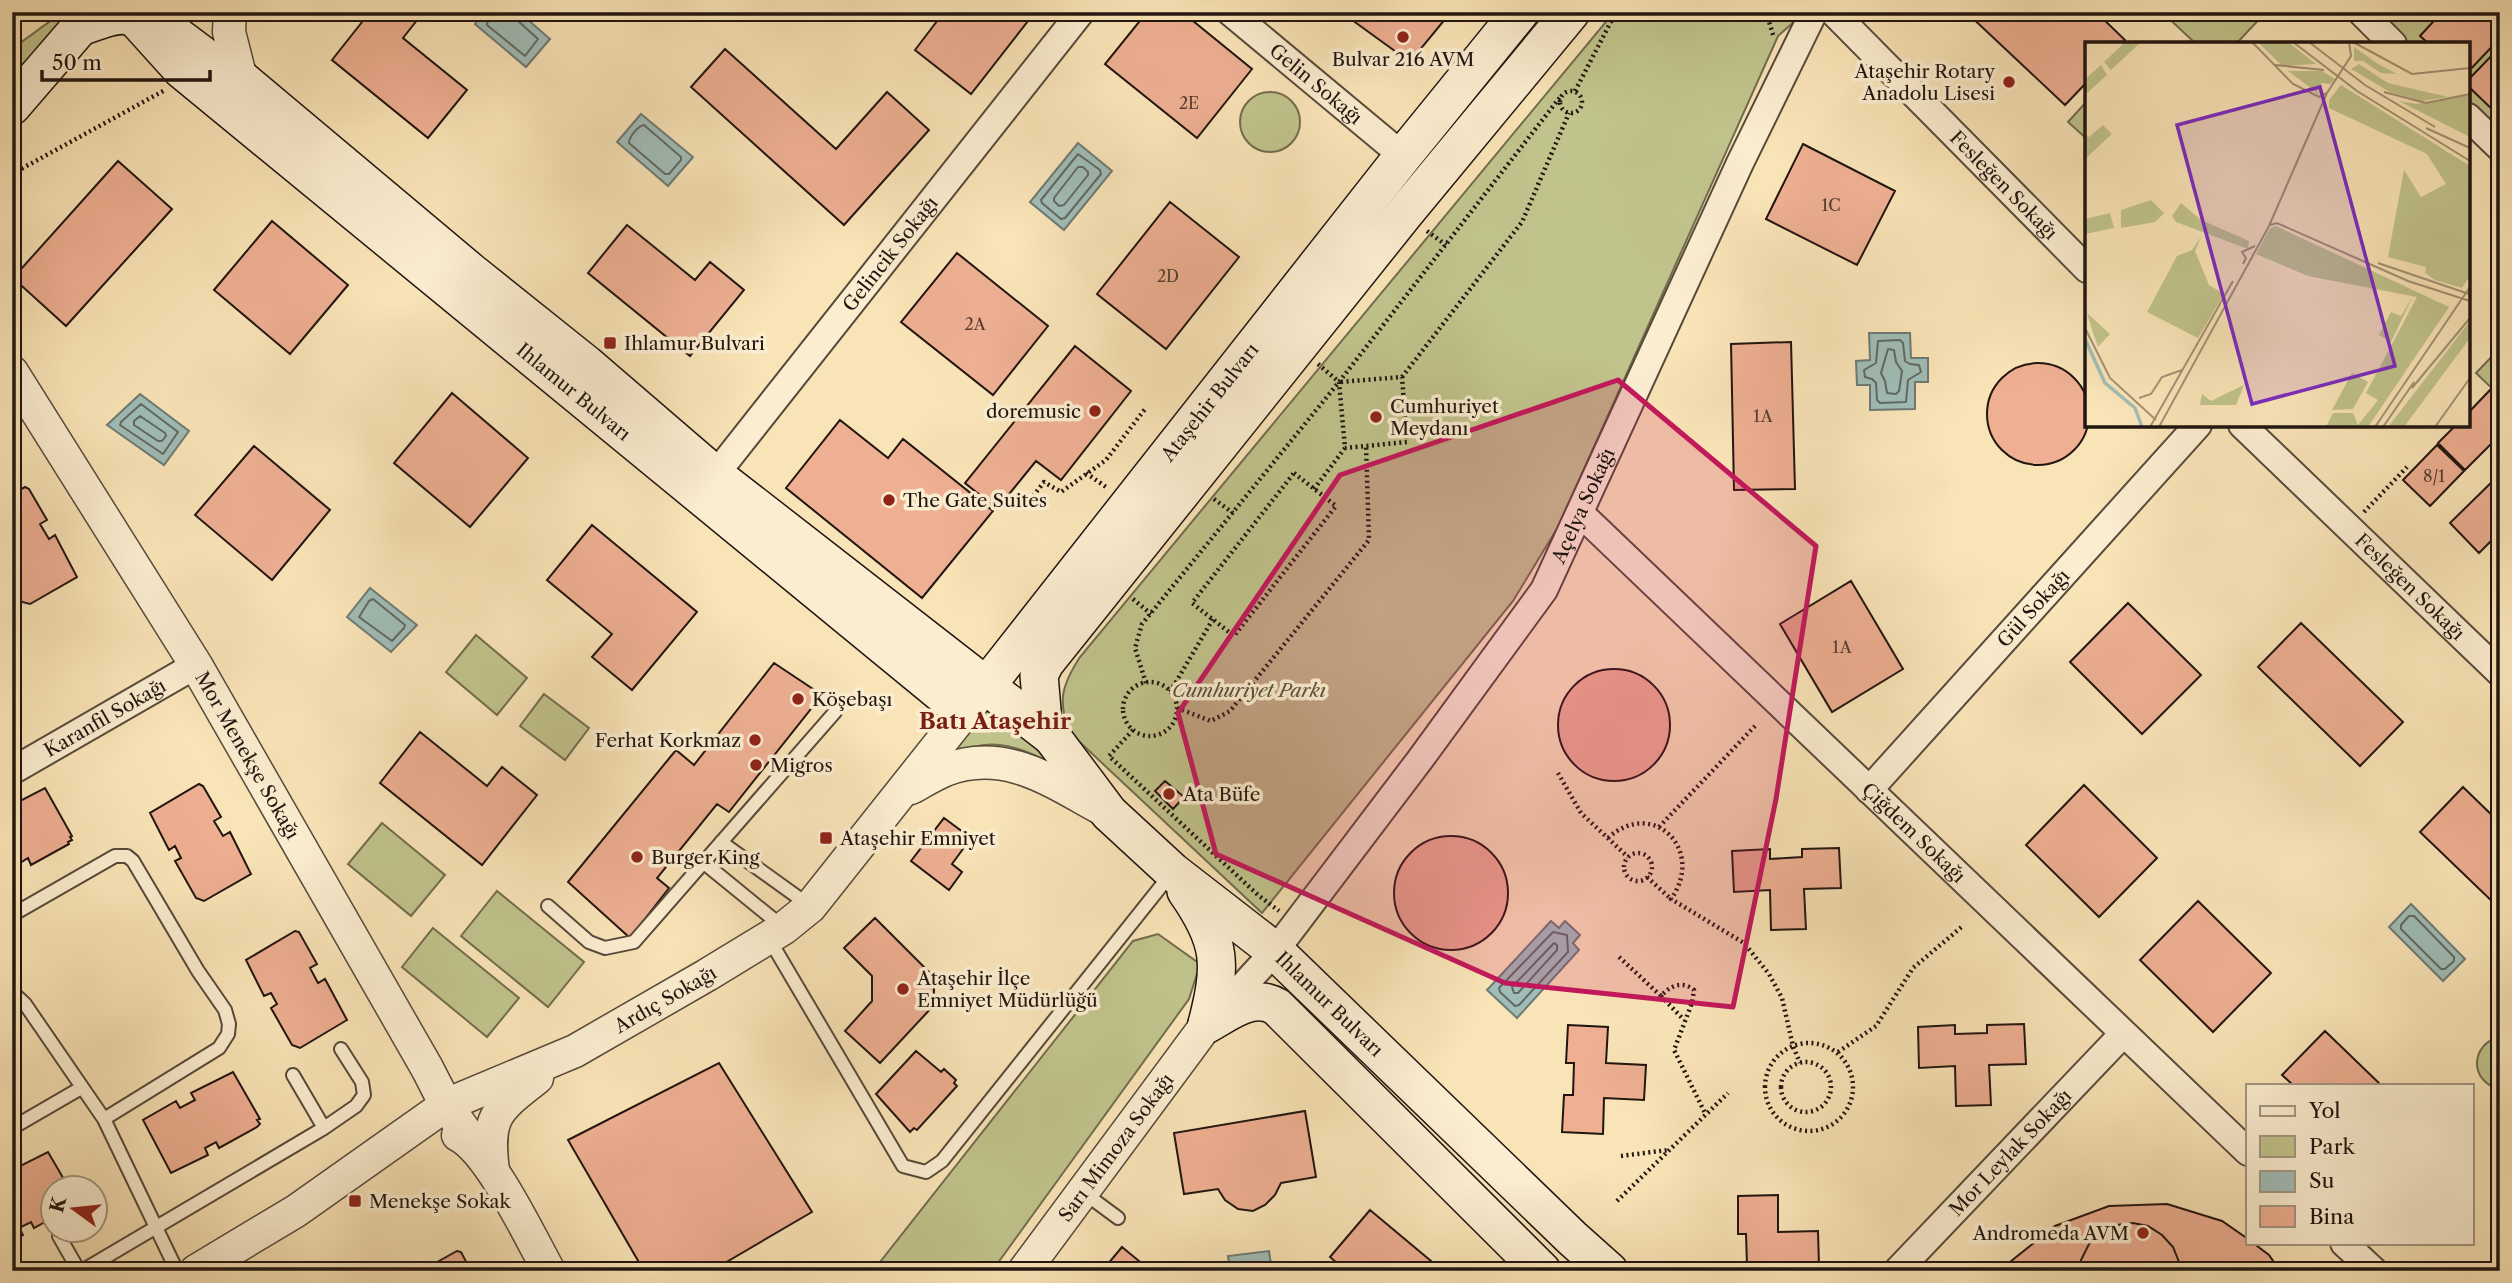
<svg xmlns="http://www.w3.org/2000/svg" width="2512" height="1283" viewBox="0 0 2512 1283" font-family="'Libre Caslon Text',serif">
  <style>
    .green { fill: #c1c38c; stroke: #716c4e; stroke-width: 2 }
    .water { fill: #a0bdb7; stroke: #6d7a74; stroke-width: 2 }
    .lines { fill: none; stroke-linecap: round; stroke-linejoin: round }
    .shore { stroke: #606964; stroke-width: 2 }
    .building { fill: #eeaf92; stroke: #211510; stroke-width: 2 }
    .service-casing { stroke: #57493a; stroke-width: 16 }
    .minor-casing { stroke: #57493a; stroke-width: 30 }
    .tertiary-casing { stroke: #57493a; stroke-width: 35 }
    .secondary-casing { stroke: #211510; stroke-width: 40 }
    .path { stroke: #211510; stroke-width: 4.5; stroke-dasharray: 2 3.5; stroke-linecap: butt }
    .service { stroke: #fbedd0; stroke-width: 12 }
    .minor { stroke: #fbedd0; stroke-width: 26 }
    .tertiary { stroke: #fbedd0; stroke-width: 32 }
    .secondary { stroke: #fbedd0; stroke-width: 37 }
    .marked { fill: #c2185b; fill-opacity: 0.2; stroke: #c2185b; stroke-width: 5; stroke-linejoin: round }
    .poi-dot { fill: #8f2418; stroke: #fbedd0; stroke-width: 2.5 }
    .labels { text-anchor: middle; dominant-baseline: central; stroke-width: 7; stroke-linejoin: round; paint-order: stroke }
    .number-label { font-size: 16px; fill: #543c30 }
    .poi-label { font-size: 19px; fill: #211510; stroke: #fbedd0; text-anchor: start }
    .street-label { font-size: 19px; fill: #211510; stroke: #fbedd0 }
    .park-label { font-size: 19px; font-style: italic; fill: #59523b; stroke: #fbedd0 }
    .quarter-label { font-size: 23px; font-weight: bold; fill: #7a1f14; stroke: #fbedd0 }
    .inset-river { fill: none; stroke: #a0bdb7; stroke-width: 3.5 }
    .inset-road { fill: none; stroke: #a39174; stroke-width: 2 }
    .view { fill: #7b2cbf; fill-opacity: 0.15; stroke: #7b2cbf; stroke-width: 3.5 }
    .inset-edge { fill: none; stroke: #211510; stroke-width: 3.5 }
  </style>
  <rect width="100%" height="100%" fill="#f9e4b7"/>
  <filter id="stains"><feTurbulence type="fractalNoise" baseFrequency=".00286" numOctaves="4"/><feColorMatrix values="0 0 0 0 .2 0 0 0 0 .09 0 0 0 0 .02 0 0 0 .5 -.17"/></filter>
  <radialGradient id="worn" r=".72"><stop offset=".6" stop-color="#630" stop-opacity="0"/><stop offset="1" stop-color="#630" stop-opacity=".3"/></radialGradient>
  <!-- green -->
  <path class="green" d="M51,12H64L60,40L12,90V32L20,43L53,19Z
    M1614,12H1805L1778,36L1558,527L1513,601L1262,913L1070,733C1057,701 1062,685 1080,657Z
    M2162,12H2266L2236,44H2196Z
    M2370,12H2500V134L2468,104V44H2404Z
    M1240 122a30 30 0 1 1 60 0a30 30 0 1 1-60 0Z
    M2087,101V139L2068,122Z
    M2500,348V396L2476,373Z
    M476,635L527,678L497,715L446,672Z
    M544,694L589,728L565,760L520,726Z
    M992,703L1055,764L1053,765C1032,752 1000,739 974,747C966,750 957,754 949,757Z
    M382,823L445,875L411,916L348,864Z
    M497,891L584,962L548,1007L461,936Z
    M433,928L519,998L487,1037L402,967Z
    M1158,934L1200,964L1189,999L992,1271H873L1133,941Z
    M2500,1036V1088L2499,1089C2469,1081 2470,1045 2500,1036Z"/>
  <!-- water -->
  <path class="water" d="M484,12H519L550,39L526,67L475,24Z
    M641,114L693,157L668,186L617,142Z
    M1078,143L1112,171L1064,230L1030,202Z
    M1869,333H1910L1911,358H1928V382H1915V409L1870,410V385H1857L1856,361L1870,360Z
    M140,394L189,431L164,465L107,425Z
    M370,588L417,625L391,652L347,617Z
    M2411,904L2465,959L2443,981L2389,927Z
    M1551,921L1559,928L1565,921L1580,935L1573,943L1579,950L1517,1018L1487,990Z
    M1269,1251L1272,1271H1230L1228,1256Z"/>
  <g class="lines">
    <!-- shore -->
    <path class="shore" d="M489,12L487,25L525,56L538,39L517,20L515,12
      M644,125L681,157V160L669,174H665L629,143C629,137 638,126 644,125Z
      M1078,154L1100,170L1101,174L1065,218L1061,219L1042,203L1041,200Z
      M1078,167H1083L1088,172V175L1064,205L1059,206L1054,201V198Z
      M1900,340L1903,343L1905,361L1910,364L1919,365L1921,372L1908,380L1906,402L1880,403L1877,400L1876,383L1872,379L1865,377L1864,370L1876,363L1878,341Z
      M1888,349L1894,350L1896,362L1902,371L1899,391L1896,394L1887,393L1885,381L1881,373Z
      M141,404L178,432L163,454L120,425L121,422Z
      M140,416L165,433L166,436L162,441H158L134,425V421Z
      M373,599L405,625L404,628L392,641L359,617L369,601Z
      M2409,916H2414L2454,957V961L2445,969H2441L2401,929V925Z
      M1553,932L1567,935L1568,952L1519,1005L1515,1006L1500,992L1499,988Z
      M1554,943L1557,945V950L1518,993H1514L1512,987Z"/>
  </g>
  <!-- building -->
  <path class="building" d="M370,12H410L418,19L403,38L467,90L428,138L332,60Z
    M944,12H1035L971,94L915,50Z
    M1147,12H1182L1252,69L1197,138L1105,64Z
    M1341,12H1451L1410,62Z
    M1966,12H2096L2125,40L2122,44H2087V82L2065,105Z
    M2442,12H2500V38L2468,72V44H2429L2420,36Z
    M2500,47V117L2468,86V80Z
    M725,49L836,149L887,92L929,130L844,225L691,87Z
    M1803,144L1895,191L1857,265L1766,219Z
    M118,161L172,209L66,326L13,278Z
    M1170,202L1239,257L1166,349L1097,294Z
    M272,221L348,285L290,354L214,290Z
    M627,225L695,280L710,262L744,290L690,356L588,273Z
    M957,253L1048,326L993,395L901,322Z
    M1791,342L1795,489L1734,490L1731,344Z
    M1075,346L1131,391L1061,480L1036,461L997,509L965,483Z
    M1987 414a51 51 0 1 1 102 0a51 51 0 1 1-102 0Z
    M2491,389L2500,397V435L2465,470L2438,443L2456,425H2468V413Z
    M452,393L528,458L470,527L394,463Z
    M840,420L888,458L903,439L993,511L922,598L786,488Z
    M2437,445L2464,471L2430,506L2403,480Z
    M254,446L330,510L272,580L195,515Z
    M2500,474V532L2479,553L2450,523Z
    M25,487L29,489L47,520L40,524L49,539L55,535L77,577L30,604L22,602L12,584V494Z
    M592,525L697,612L632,690L592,657L612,634L547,580Z
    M1851,581L1903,669L1832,712L1780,624Z
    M2128,603L2201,675L2142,734L2070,662Z
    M2301,623L2403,722L2360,766L2258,667Z
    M774,663L822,695L729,812L717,804L657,878L669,888L630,938L568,882L676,750L694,765Z
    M1558 725a56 56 0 1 1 112 0a56 56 0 1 1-112 0Z
    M420,732L487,786L502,767L537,795L482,865L380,783Z
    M1165,781L1184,797L1173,809L1155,791Z
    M199,784L203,786L221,817L214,821L223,836L230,832L251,874L204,901L196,898L175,861L181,858L175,846L169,850L150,813Z
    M2084,785L2157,858L2099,917L2026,845Z
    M2463,787L2500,823V909L2420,832Z
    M45,788L72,836L70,837L72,840L68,842L69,844L31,865L28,858L17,865L20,871L12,875V805Z
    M944,818L971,838L952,864L962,872L949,890L911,861Z
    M1394 893a57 57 0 1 1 114 0a57 57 0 1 1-114 0Z
    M1839,848L1841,888L1804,889L1806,929L1771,930L1770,890L1734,892L1732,851L1770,849V859L1802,857V849Z
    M2198,901L2271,973L2213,1032L2140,960Z
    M875,918L934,977V1005L880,1063L845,1031L872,1001V976L844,948Z
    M295,931L299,932L317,964L310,968L318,983L325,979L347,1020L300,1048L292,1045L271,1008L277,1004L271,993L264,996L246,960Z
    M2024,1024L2026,1064L1989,1065L1991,1105L1956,1106L1955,1066L1919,1068L1918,1027L1955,1025V1034L1987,1033V1025Z
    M1568,1025L1608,1027L1606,1063L1646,1065L1644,1100L1604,1098L1603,1134L1562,1132L1564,1095H1573L1574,1063H1566Z
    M2325,1031L2381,1085H2293L2282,1075Z
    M916,1051L941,1072L944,1069L956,1080L954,1083L957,1086L917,1130L914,1128L910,1132L876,1094Z
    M719,1063L812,1212L711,1271H644L568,1140Z
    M233,1072L260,1119L257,1120L260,1124L257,1127L219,1148L216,1142L205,1148L208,1155L171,1173L143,1120L176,1101L180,1108L195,1100L191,1093Z
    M1305,1111L1316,1177L1281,1183L1275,1195L1265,1205L1253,1211L1238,1209L1225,1200L1218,1189L1184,1194L1174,1133Z
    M48,1152L69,1188H52V1218L34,1228L31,1222L19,1228L23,1235L12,1240V1170Z
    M1778,1195V1232L1818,1231L1819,1266H1778L1779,1271H1738V1265H1747L1746,1234H1738V1196Z
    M2167,1204L2222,1221L2248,1239V1243H2253L2269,1255L2280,1271H2005L2010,1262L2055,1226L2109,1206Z
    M1370,1210L1443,1271H1346L1330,1257Z
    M2133,1223L2148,1226L2162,1235L2173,1247L2179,1262L2180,1271H2080L2081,1260L2089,1244L2102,1232L2117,1225Z
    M1122,1247L1151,1271H1102Z
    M457,1251L461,1252L471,1271H421Z"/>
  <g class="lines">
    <!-- service casing -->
    <g class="service-casing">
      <path id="service" d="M721,842L810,906
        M703,862L784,928
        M548,906L589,942L605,948L634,942L835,712
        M12,915L115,856H127L133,861L198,971L225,1010L229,1024L228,1034L219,1048L104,1119
        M768,937L903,1166L926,1172L942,1161L1170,875
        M12,992L25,1004L104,1119L177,1271
        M293,1075L324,1128
        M12,1128L81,1088
        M1083,1192L1118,1218
        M59,1236L79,1271
        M82,1271L324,1128L356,1106L364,1095L362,1082L341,1049"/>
    </g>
    <!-- minor casing -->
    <g class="minor-casing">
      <g id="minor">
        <path id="s1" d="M1230,12L1403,156"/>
        <path id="s2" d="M1833,12L2087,269"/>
        <path d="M2361,12L2393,44"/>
        <path d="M2468,117L2500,148"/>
        <path id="s3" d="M2242,425L2500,673"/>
        <path id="s4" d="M715,475L1081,12"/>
        <path id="s5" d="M1580,513L2248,1152"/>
        <path id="s6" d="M12,771L196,665"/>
        <path id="s7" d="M1869,790L2198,425"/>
        <path id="s8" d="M1219,1012L1275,951L1419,761L1544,590L1740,163L1814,12"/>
        <path d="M2344,1243L2374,1271"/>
        <path id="s9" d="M1897,1271L2123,1034"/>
      </g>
    </g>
    <!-- tertiary casing -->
    <g class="tertiary-casing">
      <g id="tertiary">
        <path d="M230,12L229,32L241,79"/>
        <path id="s10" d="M12,372L196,665L427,1068L446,1105L475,1145"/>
        <path d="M911,788C922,782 933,775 945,770C1007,746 1055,784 1108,812"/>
        <path d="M458,1135C490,1151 530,1237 549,1271"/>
        <path d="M493,1171C486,1116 496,1110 537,1078"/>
        <path id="s11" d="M196,1271L296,1211L446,1105L575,1051L707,975L784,928L810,907L980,693"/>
        <path id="s12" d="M1024,1271L1207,1024"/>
      </g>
    </g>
    <!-- secondary casing -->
    <g class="secondary-casing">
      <g id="secondary">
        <path d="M145,12L209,60L241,79L471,272L586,364L715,475L1052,737"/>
        <path id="s13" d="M1571,12L1404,214L1045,663L1039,675L1043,722L1052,737L1109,813L1173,872L1275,951L1572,1238L1609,1271"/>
        <path id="s14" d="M80,27C97,22 119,9 136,19L182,70L964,712"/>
        <path d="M12,106L80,27L78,12"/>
        <path id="s15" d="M987,685L1403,156L1520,12"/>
        <path d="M1186,891C1222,942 1222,965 1207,1024"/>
        <path d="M1207,1024C1228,1013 1253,992 1277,1007L1542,1271"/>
      </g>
    </g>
    <!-- path -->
    <path class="path" d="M1766,12L1774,38
      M1560 102a11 11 0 1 1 22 0a11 11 0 1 1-22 0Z
      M1575,91L1616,12
      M12,174L165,90
      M1427,231L1446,245
      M1318,364L1339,382L1345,448L1407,442L1402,377L1340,382
      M1402,377L1522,222L1569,113
      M1086,473L1106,487
      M1294,473L1336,506L1234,636L1192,603Z
      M1314,489L1345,448
      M1214,499L1233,513
      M1023,509L1044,482L1061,492L1106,460L1145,409
      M2364,512L2407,467
      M1133,599L1151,614
      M1123 709a27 27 0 1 1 54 0a27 27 0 1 1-54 0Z
      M1146,683L1135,648L1142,624L1339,382L1561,96
      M1170,692L1213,619
      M1177,708L1211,721L1230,711L1369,540L1366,446
      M1133,730L1109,756L1258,895L1279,911
      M1558,773L1581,813L1628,857
      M1659,827L1755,726
      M1608,838C1653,797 1706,850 1671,899L1744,943L1769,974L1782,998L1793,1046L1800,1063
      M1624 867a14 14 0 1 1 28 0a14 14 0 1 1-28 0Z
      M1647,877L1671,899
      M1619,957L1661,996C1670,986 1682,980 1694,990L1692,1003L1674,1050L1706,1115
      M1661,996L1684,1020
      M1765 1087a44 44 0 1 1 88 0a44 44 0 1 1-88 0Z
      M1838,1052L1876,1026L1913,968L1964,925
      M1781 1087a25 25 0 1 1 50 0a25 25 0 1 1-50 0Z
      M1621,1156L1668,1150
      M1617,1201L1728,1093"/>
    <!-- service -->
    <use href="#service" class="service"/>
    <!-- minor -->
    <use href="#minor" class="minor"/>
    <!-- tertiary -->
    <use href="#tertiary" class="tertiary"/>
    <!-- secondary -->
    <use href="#secondary" class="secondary"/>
  </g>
  <!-- marked area -->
  <path class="marked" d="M1618,380L1816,546L1776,799L1733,1007L1505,983L1216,854L1178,713L1340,475Z"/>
  <!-- markers -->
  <g class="poi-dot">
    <circle cx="1403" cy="37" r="7"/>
    <circle cx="2009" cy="82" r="7"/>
    <rect x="603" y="336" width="14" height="14" rx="3.5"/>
    <circle cx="1095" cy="411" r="7"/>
    <circle cx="1376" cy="417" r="7"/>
    <circle cx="889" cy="500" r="7"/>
    <circle cx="798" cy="699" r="7"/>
    <circle cx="755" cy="740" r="7"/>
    <circle cx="756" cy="765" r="7"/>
    <circle cx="1169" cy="794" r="7"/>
    <rect x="819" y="831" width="14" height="14" rx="3.5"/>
    <circle cx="637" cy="857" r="7"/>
    <circle cx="903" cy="989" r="7"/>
    <rect x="348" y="1194" width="14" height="14" rx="3.5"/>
    <circle cx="2143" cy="1233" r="7"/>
  </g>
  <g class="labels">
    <!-- number labels -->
    <g class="number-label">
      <text x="1189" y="103">2E</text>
      <text x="1831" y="205">1C</text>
      <text x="1168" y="276">2D</text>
      <text x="975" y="324">2A</text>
      <text x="1763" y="416">1A</text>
      <text x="2434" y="476">8/1</text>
      <text x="1842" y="647">1A</text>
    </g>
    <!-- poi labels -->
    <g class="poi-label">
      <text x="1403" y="59" text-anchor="middle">Bulvar 216 AVM</text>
      <text x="1995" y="71" text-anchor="end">Ataşehir Rotary<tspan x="1995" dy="22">Anadolu Lisesi</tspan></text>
      <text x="624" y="343">Ihlamur Bulvari</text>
      <text x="1390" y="406">Cumhuriyet<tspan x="1390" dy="22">Meydanı</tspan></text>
      <text x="1081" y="411" text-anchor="end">doremusic</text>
      <text x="903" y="500">The Gate Suites</text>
      <text x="812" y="699">Köşebaşı</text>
      <text x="741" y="740" text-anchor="end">Ferhat Korkmaz</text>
      <text x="770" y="765">Migros</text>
      <text x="1183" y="794">Ata Büfe</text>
      <text x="840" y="838">Ataşehir Emniyet</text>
      <text x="651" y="857">Burger King</text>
      <text x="917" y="978">Ataşehir İlçe<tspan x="917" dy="22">Emniyet Müdürlüğü</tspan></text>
      <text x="369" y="1201">Menekşe Sokak</text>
      <text x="2129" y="1233" text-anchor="end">Andromeda AVM</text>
    </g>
    <!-- street labels -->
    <g class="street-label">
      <text stroke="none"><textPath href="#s1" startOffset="112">Gelin Sokağı</textPath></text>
      <text stroke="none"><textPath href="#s2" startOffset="243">Fesleğen Sokağı</textPath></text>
      <text stroke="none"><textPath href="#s4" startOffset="282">Gelincik Sokağı</textPath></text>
      <text stroke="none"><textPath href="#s14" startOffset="634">Ihlamur Bulvarı</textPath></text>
      <text stroke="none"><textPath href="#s15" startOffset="360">Ataşehir Bulvarı</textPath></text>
      <text stroke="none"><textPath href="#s8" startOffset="626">Açelya Sokağı</textPath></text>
      <text stroke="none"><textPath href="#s3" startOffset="233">Fesleğen Sokağı</textPath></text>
      <text stroke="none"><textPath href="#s7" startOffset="245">Gül Sokağı</textPath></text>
      <text stroke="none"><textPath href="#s6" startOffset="107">Karanfil Sokağı</textPath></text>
      <text stroke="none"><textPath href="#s10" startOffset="450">Mor Menekşe Sokağı</textPath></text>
      <text stroke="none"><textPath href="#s5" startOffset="462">Çiğdem Sokağı</textPath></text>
      <text stroke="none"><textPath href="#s11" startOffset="544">Ardıç Sokağı</textPath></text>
      <text stroke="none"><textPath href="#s13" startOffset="1302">Ihlamur Bulvarı</textPath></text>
      <text stroke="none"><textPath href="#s12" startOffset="154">Sarı Mimoza Sokağı</textPath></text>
      <text stroke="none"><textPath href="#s9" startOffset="164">Mor Leylak Sokağı</textPath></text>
    </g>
    <!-- park labels -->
    <g class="park-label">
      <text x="1249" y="690">Cumhuriyet Parkı</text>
    </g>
    <!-- quarter labels -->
    <g class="quarter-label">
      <text x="995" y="721">Batı Ataşehir</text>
    </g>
  </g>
  <!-- overview -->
  <g transform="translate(2085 42)">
    <rect width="385" height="385" fill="#f9e4b7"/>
    <path d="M40,0H56L26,28L19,20ZM173,0H203L231,22L197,24ZM269,5L293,22L312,32L296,31L278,19H269ZM274,22L303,41L363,55L337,59L305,50L266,27ZM16,23L22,33L0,53V37ZM203,29H237L250,37L245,42L237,41L231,48L235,53ZM256,43L385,124V234L377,246L350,238L340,231L341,225L303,215L319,128L336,155L361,142L342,112L244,66V58ZM385,53V95L314,59L331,62ZM18,83L27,92L0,117V93L4,95ZM66,158L79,171L70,180L36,186V168ZM96,161L116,178L164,199L163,207L91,180L87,174ZM25,171L29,186L0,192V177ZM191,184L364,265L283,385H241L248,371H268L273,383L293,358L281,351L332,255L223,234L171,212L185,186ZM116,195L110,209L124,243L139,252L113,296L62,270L92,214L107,208ZM327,256L306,300L294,293L306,270L316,274ZM2,271L25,292L13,305L7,288ZM385,279V296L319,385H303ZM267,331L283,340L268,367L247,368ZM159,343L151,363H115L117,352L126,359Z" fill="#c1c38c"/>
    <path class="inset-river" d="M0,297L20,341L50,366L57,385"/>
    <path class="inset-road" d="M167,0L208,42L234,55L242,51M208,0L272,49L385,119M224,0L280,43L350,85M268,0L327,32L385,26M190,23L239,28M299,50L341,61L385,52M341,86L385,106M185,183L192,181L323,239L385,259M293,221L384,252M158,222L161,216L157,210L170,204M0,286L25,336L71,378M327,346L385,276M54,356L66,352L77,335L97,328M65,385L148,239M74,385L184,184L242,51L266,14L264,0M290,385L385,245M298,385L329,340M350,385L385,336"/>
    <path class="view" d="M235,45L310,324L167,362L92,83Z"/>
    <rect width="385" height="385" class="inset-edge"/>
  </g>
  <!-- margin -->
  <rect width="2512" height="1283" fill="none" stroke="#f9e4b7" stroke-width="42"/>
  <rect x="14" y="14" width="2484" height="1255" fill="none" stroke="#211510" stroke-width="3.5"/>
  <rect x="21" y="21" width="2470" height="1241" fill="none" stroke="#211510" stroke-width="2"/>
  <!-- legend -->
  <rect x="2246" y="1084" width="228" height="161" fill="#fbedd0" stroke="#a49783" stroke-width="2"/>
  <rect x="2260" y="1106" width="35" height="10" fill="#fbedd0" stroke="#a49783" stroke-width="2"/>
  <text x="2309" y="1118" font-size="21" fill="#211510">Yol</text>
  <rect x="2260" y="1136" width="35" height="21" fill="#c1c38c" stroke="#a49783" stroke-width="2"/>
  <text x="2309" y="1154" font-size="21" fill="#211510">Park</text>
  <rect x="2260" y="1171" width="35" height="21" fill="#a0bdb7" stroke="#a49783" stroke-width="2"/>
  <text x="2309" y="1188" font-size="21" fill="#211510">Su</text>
  <rect x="2260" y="1206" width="35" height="21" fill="#eeaf92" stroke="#a49783" stroke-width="2"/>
  <text x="2309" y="1224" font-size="21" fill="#211510">Bina</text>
  <!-- north arrow -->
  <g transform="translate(74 1209) rotate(285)"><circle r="33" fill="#fbedd0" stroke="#a49783" stroke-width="2"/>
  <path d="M0-5L12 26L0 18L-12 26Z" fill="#8f2418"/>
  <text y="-10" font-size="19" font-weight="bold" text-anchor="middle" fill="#211510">K</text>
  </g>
  <!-- scale -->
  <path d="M42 70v10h168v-10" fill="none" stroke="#211510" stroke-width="3.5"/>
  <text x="52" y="70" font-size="21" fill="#211510" stroke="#fbedd0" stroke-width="5" paint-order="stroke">50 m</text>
  <rect width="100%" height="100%" filter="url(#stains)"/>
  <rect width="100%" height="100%" fill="url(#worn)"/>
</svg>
